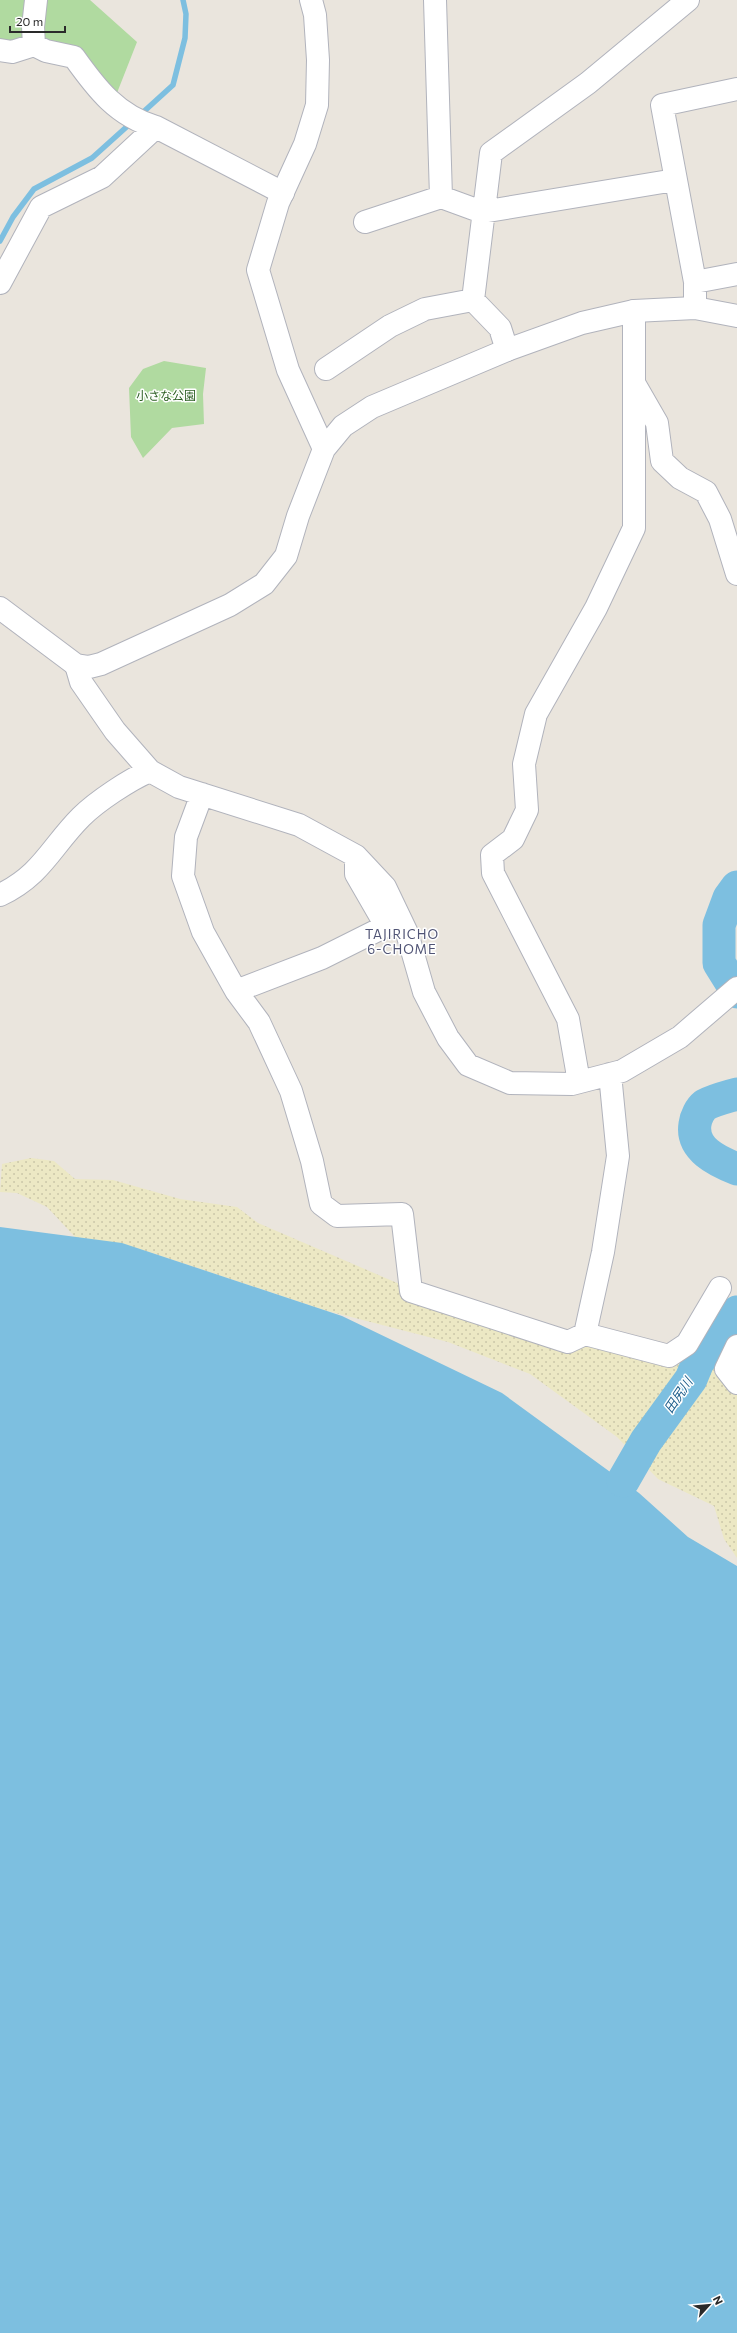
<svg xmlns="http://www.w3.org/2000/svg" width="737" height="2333" viewBox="0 0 737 2333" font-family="Commissioner,'Noto Sans JP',sans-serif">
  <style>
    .sand { fill: url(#sand-dots) }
    .park { fill: #b0daa0 }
    .water { fill: #7dbfe0 }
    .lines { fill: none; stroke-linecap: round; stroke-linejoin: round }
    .stream { stroke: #7dbfe0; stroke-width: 5.5 }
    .river { stroke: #7dbfe0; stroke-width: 33 }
    .street-casing { stroke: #b1b3bc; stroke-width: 24 }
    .secondary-casing { stroke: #b1b3bc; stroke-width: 24 }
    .street { stroke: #fff; stroke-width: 22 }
    .secondary { stroke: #fff; stroke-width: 22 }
    .labels { text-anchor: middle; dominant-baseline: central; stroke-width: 3; stroke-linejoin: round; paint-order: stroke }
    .park-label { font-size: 12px; fill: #2b5e22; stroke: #fff }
    .neighbourhood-label { font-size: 13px; letter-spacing: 1px; fill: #505475; stroke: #fff }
    .water-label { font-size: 13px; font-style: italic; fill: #1d5e8b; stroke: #fff }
  </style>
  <defs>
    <pattern id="sand-dots" width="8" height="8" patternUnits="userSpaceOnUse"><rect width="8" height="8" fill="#ece8c4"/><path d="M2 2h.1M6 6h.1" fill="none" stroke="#cbc7a9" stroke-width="1.8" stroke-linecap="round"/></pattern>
  </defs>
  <rect width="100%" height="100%" fill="#eae5dd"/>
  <!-- sand -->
  <path class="sand" d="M31,1158L54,1161L75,1179L113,1180L180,1199L237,1207L258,1223L425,1295L657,1353L701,1358L737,1387V1558L724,1539L714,1506L658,1479L617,1437L530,1374L448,1342L324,1310L149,1252L75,1237L47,1207L17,1193L0,1192L2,1164Z"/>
  <!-- park -->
  <path class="park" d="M0,0H30L28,27L21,41L0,46Z
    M37,0H90L137,42L115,98L34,45Z
    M164,361L206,368L203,394L204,424L172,428L143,458L131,437L129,388L143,369Z"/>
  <!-- water -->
  <path class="water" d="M0,1227L122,1243L342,1316L502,1393L639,1493L688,1537L737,1566V2333H0Z"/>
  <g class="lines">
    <!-- stream -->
    <path class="stream" d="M140,115L173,85L185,38L186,14L183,0
      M0,241L13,217L34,189L92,158L132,122"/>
    <!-- river -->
    <path class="river" d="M737,887L729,898L719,925V963L737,992
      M737,1094C727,1097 714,1100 705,1105C700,1109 696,1117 695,1124C691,1149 717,1161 737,1169
      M623,1481L646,1441L691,1379L698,1362L737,1312"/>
    <!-- street casing -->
    <g class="street-casing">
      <path id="street" d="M435,0L441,197L482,212L675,180
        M34,45L33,27L36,0
        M0,50L12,52L34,45L46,51L74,57C96,88 117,116 156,127L283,193
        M365,222L441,197
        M695,282L737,274
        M0,283L41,207L102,177L156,127
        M695,308V282L662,105L737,89
        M507,350L500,328L473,300L491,153L588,83L688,0
        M326,369L390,326L425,309L473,300
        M634,383L657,423L662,461L680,478L706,492L720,519L737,574
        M76,665L81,682L115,731L150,771L179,787L299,825L356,856L385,887L407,933L424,992L448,1038L468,1065L510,1083L572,1084L622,1071L680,1037L737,988
        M202,794L186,837L183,876L203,932L236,991L259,1022L291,1091L312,1161L321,1204L337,1216L402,1214L411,1291L568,1342L585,1334L603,1252L618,1156L610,1074
        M0,895C42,875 51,847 81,817C96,802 130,779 150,771
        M236,991L322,958L386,926L356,874V859
        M579,1082L568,1019L493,873L492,855L513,839L527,810L524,764L536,714L596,608L634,528V311
        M585,1334L669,1356L687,1344L720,1288
        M737,1346L726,1369L737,1383"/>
    </g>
    <!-- secondary casing -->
    <g class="secondary-casing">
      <path id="secondary" d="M311,0L315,15L318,60L317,105L305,144L278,203L258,270L288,370L324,449
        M0,608L76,665L89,667L101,664L230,605L264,584L286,556L298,516L324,449L343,426L372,407L507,350L582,323L634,311L695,308L737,316"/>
    </g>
    <!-- street -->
    <use href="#street" class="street"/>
    <!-- secondary -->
    <use href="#secondary" class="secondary"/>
  </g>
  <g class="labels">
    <!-- park labels -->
    <g class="park-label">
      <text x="166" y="395">小さな公園</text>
    </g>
    <!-- neighbourhood labels -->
    <g class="neighbourhood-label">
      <text x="402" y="934">TAJIRICHO<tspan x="402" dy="15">6-CHOME</tspan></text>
    </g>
    <!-- water labels -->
    <g class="water-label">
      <text transform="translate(678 1395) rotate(-56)">田尻川</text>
    </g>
  </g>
  <!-- north arrow -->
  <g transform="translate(709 2305) rotate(63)" stroke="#ffffff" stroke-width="3" paint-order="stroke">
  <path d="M0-3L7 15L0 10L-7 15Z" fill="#2a2a2a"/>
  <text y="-6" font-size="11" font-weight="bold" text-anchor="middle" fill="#2a2a2a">N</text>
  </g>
  <!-- scale -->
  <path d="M10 26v6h55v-6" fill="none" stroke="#2a2a2a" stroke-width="2"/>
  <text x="16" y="26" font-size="12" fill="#2a2a2a" stroke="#ffffff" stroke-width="3" paint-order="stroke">20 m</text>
</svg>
